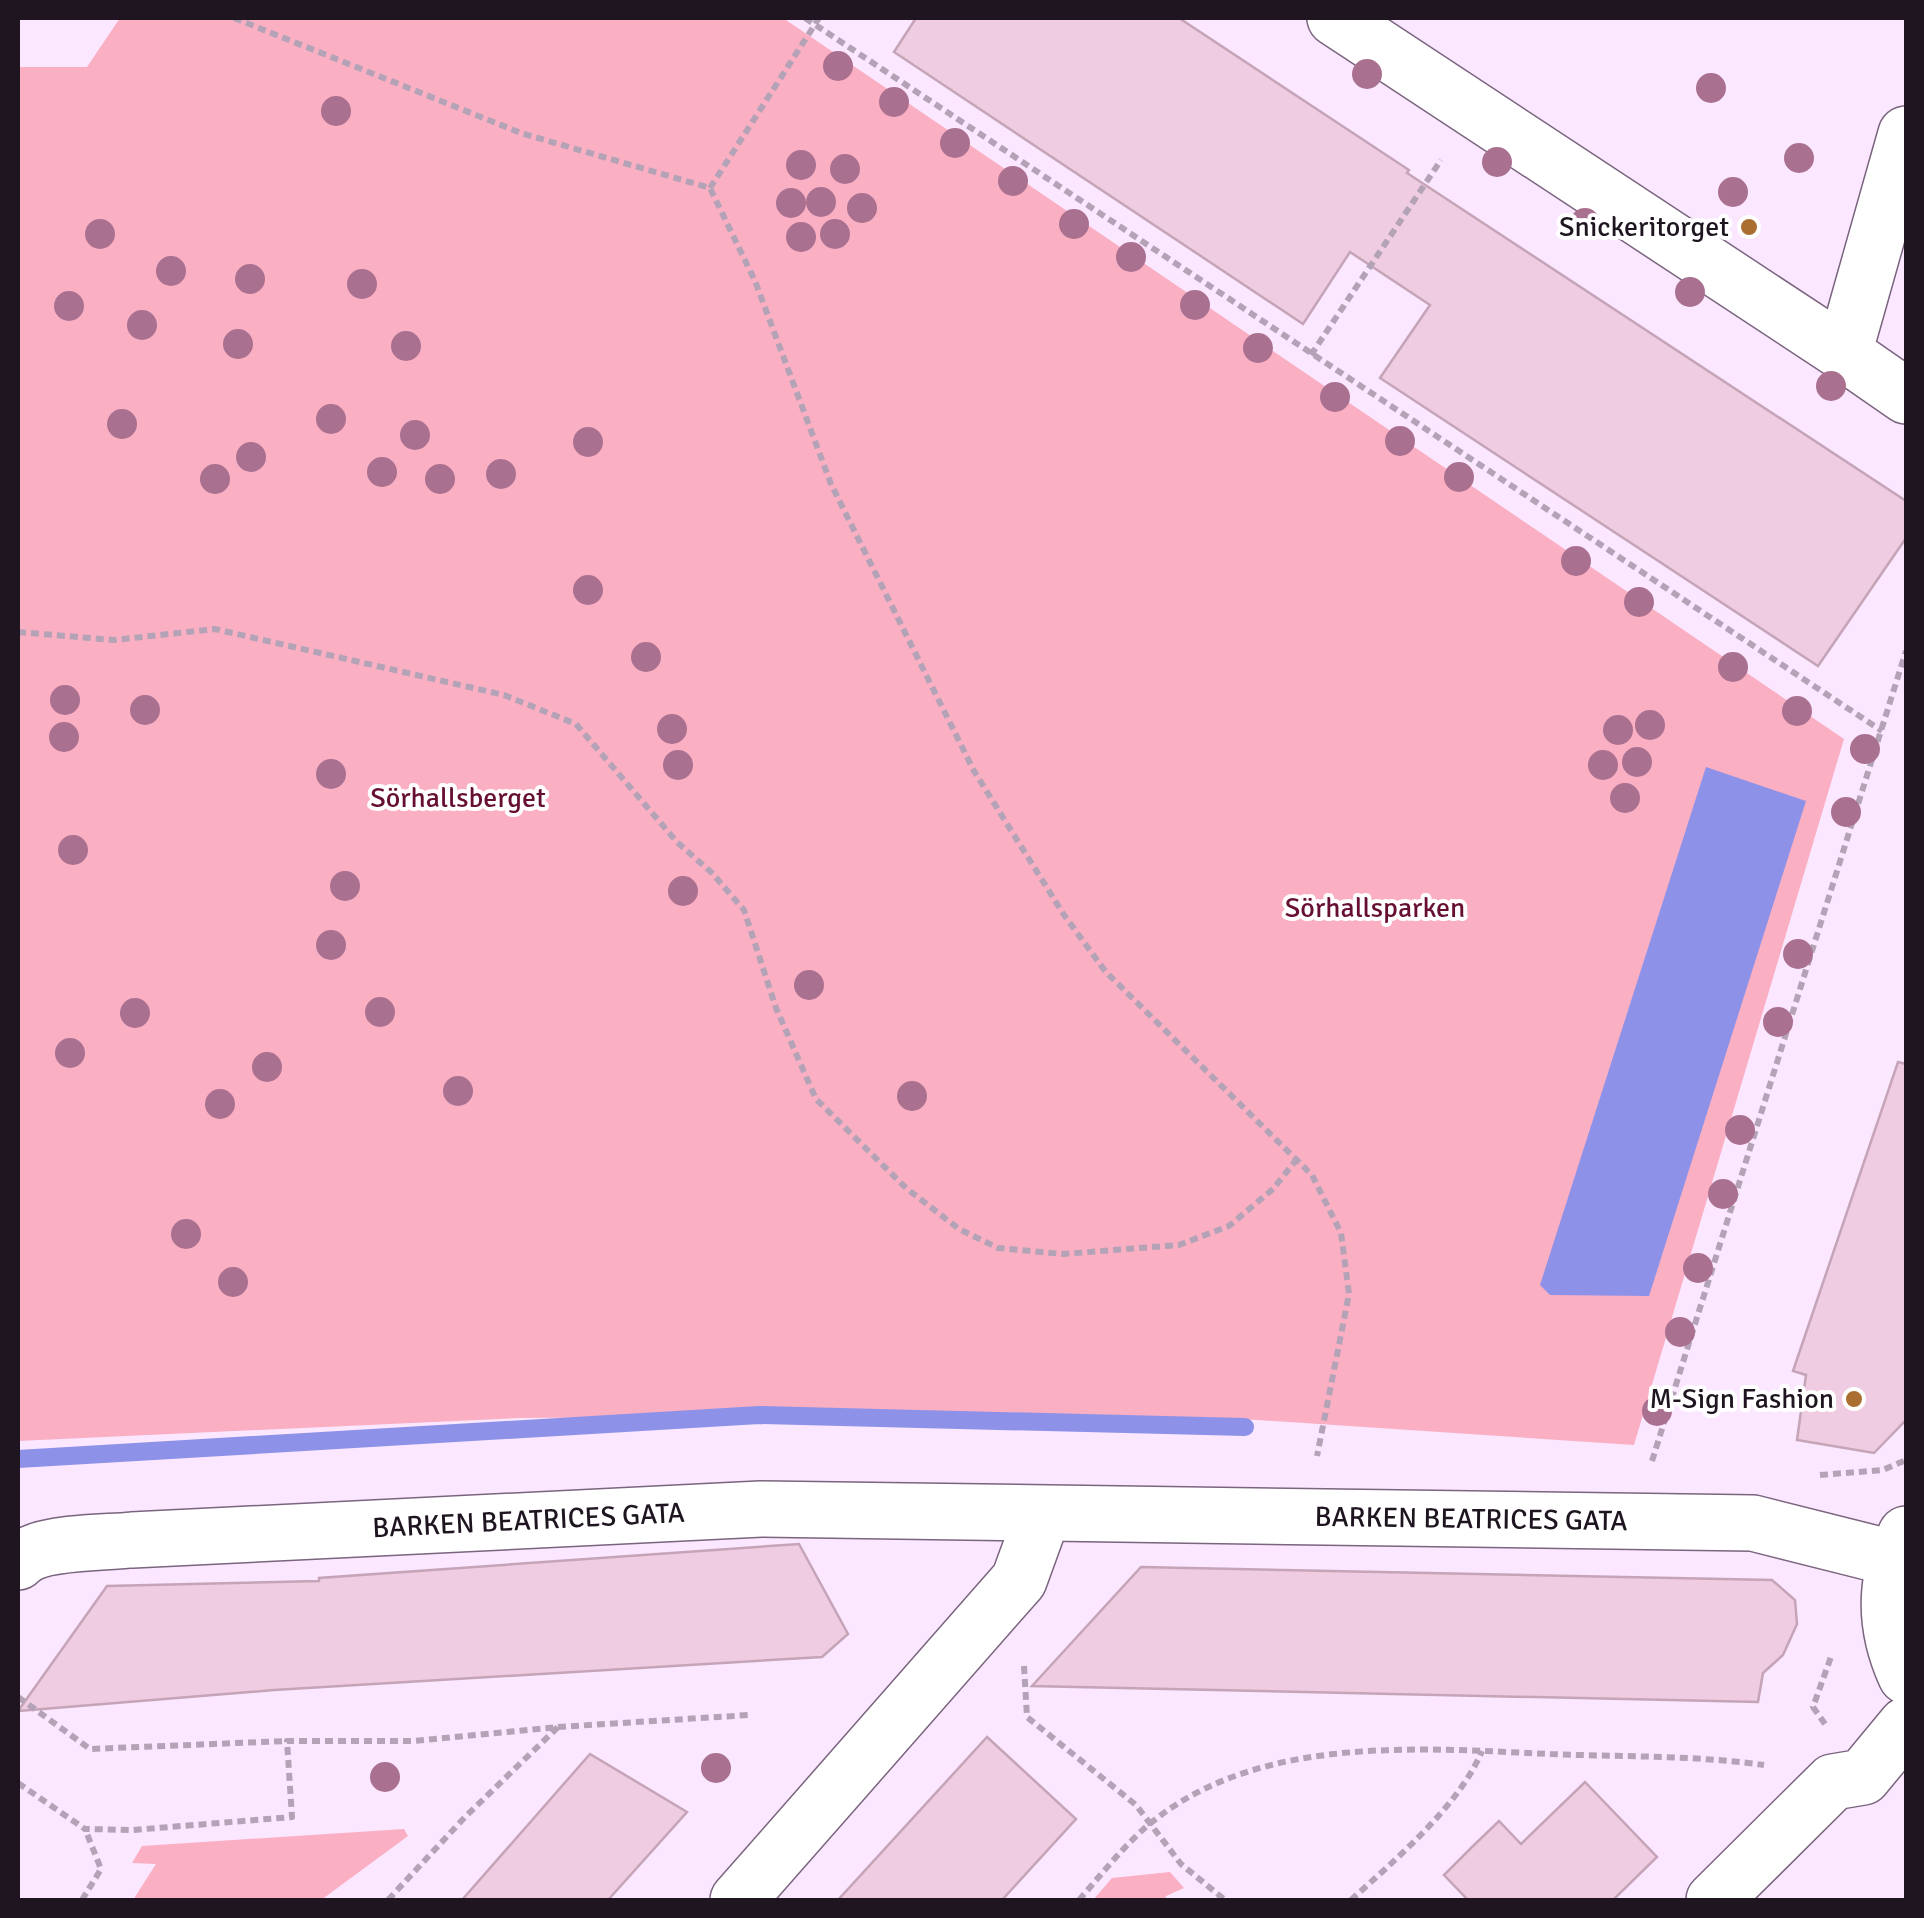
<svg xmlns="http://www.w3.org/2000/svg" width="1924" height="1918" viewBox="0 0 1924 1918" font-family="Signika,sans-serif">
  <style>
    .green { fill: #faafc3 }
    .water { fill: #8d92e8 }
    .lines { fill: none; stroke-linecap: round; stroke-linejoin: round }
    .stream { stroke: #8d92e8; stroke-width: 18 }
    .building { fill: #efcce1; stroke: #c5a4b8; stroke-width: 2.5 }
    .minor-casing { stroke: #7a647e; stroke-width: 58 }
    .path { stroke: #b4a3b7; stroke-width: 6; stroke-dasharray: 8 5; stroke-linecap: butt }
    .minor { stroke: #fff; stroke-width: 55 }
    .tree { fill: #aa708f }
    .poi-dot { fill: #aa6e30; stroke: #fff; stroke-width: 4 }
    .labels { text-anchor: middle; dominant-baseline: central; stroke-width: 8; stroke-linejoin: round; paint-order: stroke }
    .poi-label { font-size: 28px; fill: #1e1520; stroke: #fff; text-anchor: end }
    .park-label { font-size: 28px; fill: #670f33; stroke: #fff }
    .street-label { font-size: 28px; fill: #1e1520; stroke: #fff }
  </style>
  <rect width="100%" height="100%" fill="#fbe7ff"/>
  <!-- green -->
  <path class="green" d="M120,18H783L1844,739L1634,1445L1227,1418L1001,1415L519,1418L18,1441V67H87Z
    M404,1829L408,1836L321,1900H133L156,1864L132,1863L142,1846Z
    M1170,1872L1184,1888L1166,1896L1165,1900H1093L1112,1878Z"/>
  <!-- water -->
  <path class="water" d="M1706,767L1806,801L1649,1296L1550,1295L1540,1285Z"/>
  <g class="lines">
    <!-- stream -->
    <path class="stream" d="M18,1459L759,1415L1245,1427"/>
  </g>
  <!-- building -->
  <path class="building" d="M916,18H1179L1409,170L1407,173L1906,501V538L1818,666L1380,378L1430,305L1350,252L1303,324L894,52Z
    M1898,1062L1906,1064V1420L1874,1453L1797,1440L1806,1375L1793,1371Z
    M799,1544L848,1634L822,1657L274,1690L18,1711L107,1586L319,1581V1578Z
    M1141,1567L1772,1580L1795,1600L1797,1624L1783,1655L1763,1673L1758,1702L1032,1686Z
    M987,1737L1076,1819L1002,1900H838Z
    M590,1754L687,1812L608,1900H462Z
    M1585,1782L1657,1857L1613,1900H1463L1466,1898L1444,1875L1472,1847L1499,1821L1521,1844Z"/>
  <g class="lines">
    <!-- minor casing -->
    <g class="minor-casing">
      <g id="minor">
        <path d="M1335,18L1844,353"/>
        <path d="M1906,134L1844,353L1906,396"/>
        <path d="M1906,1534C1883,1582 1884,1628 1906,1676"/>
        <path id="s1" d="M18,1562C37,1541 102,1543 132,1540L761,1509L1753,1523L1896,1559"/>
        <path d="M738,1900L1019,1580L1043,1514"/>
        <path d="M1714,1900L1833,1782L1863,1777L1906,1725"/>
      </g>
    </g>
    <!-- path -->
    <path class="path" d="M234,18L521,133L710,188L755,281L831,484L974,771L1064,915L1105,971L1312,1175L1341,1233L1349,1294L1317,1456
      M805,18L1882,731
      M710,188L819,18
      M1311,355L1441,160
      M18,632L114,640L215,629L504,695L576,724L677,842L712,873L744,910L776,1008L816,1099L906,1188L959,1229L998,1248L1063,1254L1179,1245L1229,1226L1273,1189L1297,1159
      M1652,1461L1906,651
      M1820,1475L1883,1470L1906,1460
      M1024,1666L1027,1717L1136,1805L1181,1864L1225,1900
      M18,1697L90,1749L287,1741
      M1825,1724L1813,1707L1832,1654
      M558,1727L749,1715
      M18,1783L85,1829L133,1830L292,1817L287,1741H414L558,1727L465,1817L388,1900
      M82,1900L101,1869L85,1829
      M1079,1900C1100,1876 1122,1848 1146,1827C1254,1734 1419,1748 1550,1754C1622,1757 1693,1755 1764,1765
      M1351,1900C1395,1860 1459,1806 1482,1751"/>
    <!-- minor -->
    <use href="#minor" class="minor"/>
  </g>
  <!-- trees -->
  <g class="tree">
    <circle cx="838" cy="66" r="15"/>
    <circle cx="1367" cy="74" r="15"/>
    <circle cx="1711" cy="88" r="15"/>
    <circle cx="894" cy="102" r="15"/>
    <circle cx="336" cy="111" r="15"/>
    <circle cx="955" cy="143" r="15"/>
    <circle cx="1799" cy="158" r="15"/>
    <circle cx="1497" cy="162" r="15"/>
    <circle cx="801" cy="165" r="15"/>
    <circle cx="845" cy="169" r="15"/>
    <circle cx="1013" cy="181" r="15"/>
    <circle cx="1733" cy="192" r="15"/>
    <circle cx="821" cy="202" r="15"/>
    <circle cx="791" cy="203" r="15"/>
    <circle cx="862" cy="208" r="15"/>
    <circle cx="1585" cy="223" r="15"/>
    <circle cx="1074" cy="224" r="15"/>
    <circle cx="100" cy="234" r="15"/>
    <circle cx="835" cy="234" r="15"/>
    <circle cx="801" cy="237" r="15"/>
    <circle cx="1131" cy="257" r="15"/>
    <circle cx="171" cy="271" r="15"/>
    <circle cx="250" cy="279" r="15"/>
    <circle cx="362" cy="284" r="15"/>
    <circle cx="1690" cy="292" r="15"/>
    <circle cx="1195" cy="305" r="15"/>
    <circle cx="69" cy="306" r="15"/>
    <circle cx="142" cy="325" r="15"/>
    <circle cx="238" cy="344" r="15"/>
    <circle cx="406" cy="346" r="15"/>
    <circle cx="1258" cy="348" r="15"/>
    <circle cx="1831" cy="386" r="15"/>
    <circle cx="1335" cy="397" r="15"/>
    <circle cx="331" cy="419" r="15"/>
    <circle cx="122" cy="424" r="15"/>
    <circle cx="415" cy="435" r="15"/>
    <circle cx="1400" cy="441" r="15"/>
    <circle cx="588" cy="442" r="15"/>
    <circle cx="251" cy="457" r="15"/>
    <circle cx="382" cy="472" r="15"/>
    <circle cx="501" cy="474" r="15"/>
    <circle cx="1459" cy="477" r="15"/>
    <circle cx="215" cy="479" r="15"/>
    <circle cx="440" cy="479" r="15"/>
    <circle cx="1576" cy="561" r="15"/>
    <circle cx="588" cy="590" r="15"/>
    <circle cx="1639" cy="602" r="15"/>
    <circle cx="646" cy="657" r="15"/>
    <circle cx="1733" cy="667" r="15"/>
    <circle cx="65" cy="700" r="15"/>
    <circle cx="145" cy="710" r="15"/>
    <circle cx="1797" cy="711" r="15"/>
    <circle cx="1650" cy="725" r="15"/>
    <circle cx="672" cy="729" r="15"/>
    <circle cx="1618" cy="730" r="15"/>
    <circle cx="64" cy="737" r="15"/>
    <circle cx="1865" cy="749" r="15"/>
    <circle cx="1637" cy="762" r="15"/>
    <circle cx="678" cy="765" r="15"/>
    <circle cx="1603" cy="765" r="15"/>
    <circle cx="331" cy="774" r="15"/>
    <circle cx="1625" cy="798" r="15"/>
    <circle cx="1846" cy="812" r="15"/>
    <circle cx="73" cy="850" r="15"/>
    <circle cx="345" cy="886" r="15"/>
    <circle cx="683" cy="891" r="15"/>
    <circle cx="331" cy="945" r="15"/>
    <circle cx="1798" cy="954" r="15"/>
    <circle cx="809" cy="985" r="15"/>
    <circle cx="380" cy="1012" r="15"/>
    <circle cx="135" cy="1013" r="15"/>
    <circle cx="1778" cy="1022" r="15"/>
    <circle cx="70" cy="1053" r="15"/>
    <circle cx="267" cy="1067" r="15"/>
    <circle cx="458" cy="1091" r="15"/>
    <circle cx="912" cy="1096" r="15"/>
    <circle cx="220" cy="1104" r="15"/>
    <circle cx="1740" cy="1130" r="15"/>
    <circle cx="1723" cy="1194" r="15"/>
    <circle cx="186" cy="1234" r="15"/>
    <circle cx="1698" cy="1268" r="15"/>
    <circle cx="233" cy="1282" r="15"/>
    <circle cx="1680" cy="1332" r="15"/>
    <circle cx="1657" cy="1411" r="15"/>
    <circle cx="716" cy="1768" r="15"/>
    <circle cx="385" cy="1777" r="15"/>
  </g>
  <!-- markers -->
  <g class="poi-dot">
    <circle cx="1749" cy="227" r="10"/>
    <circle cx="1854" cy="1399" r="10"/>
  </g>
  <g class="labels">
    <!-- poi labels -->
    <g class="poi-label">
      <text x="1729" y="227">Snickeritorget</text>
      <text x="1834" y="1399">M-Sign Fashion</text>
    </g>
    <!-- park labels -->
    <g class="park-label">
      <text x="458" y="798">Sörhallsberget</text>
      <text x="1375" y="908">Sörhallsparken</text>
    </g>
    <!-- street labels -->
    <g class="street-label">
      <text stroke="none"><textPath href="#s1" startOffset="1458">BARKEN BEATRICES GATA</textPath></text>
      <text stroke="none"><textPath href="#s1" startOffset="515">BARKEN BEATRICES GATA</textPath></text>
    </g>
  </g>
  <!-- border -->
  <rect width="1924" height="1918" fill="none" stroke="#1e1520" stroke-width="40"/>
</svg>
